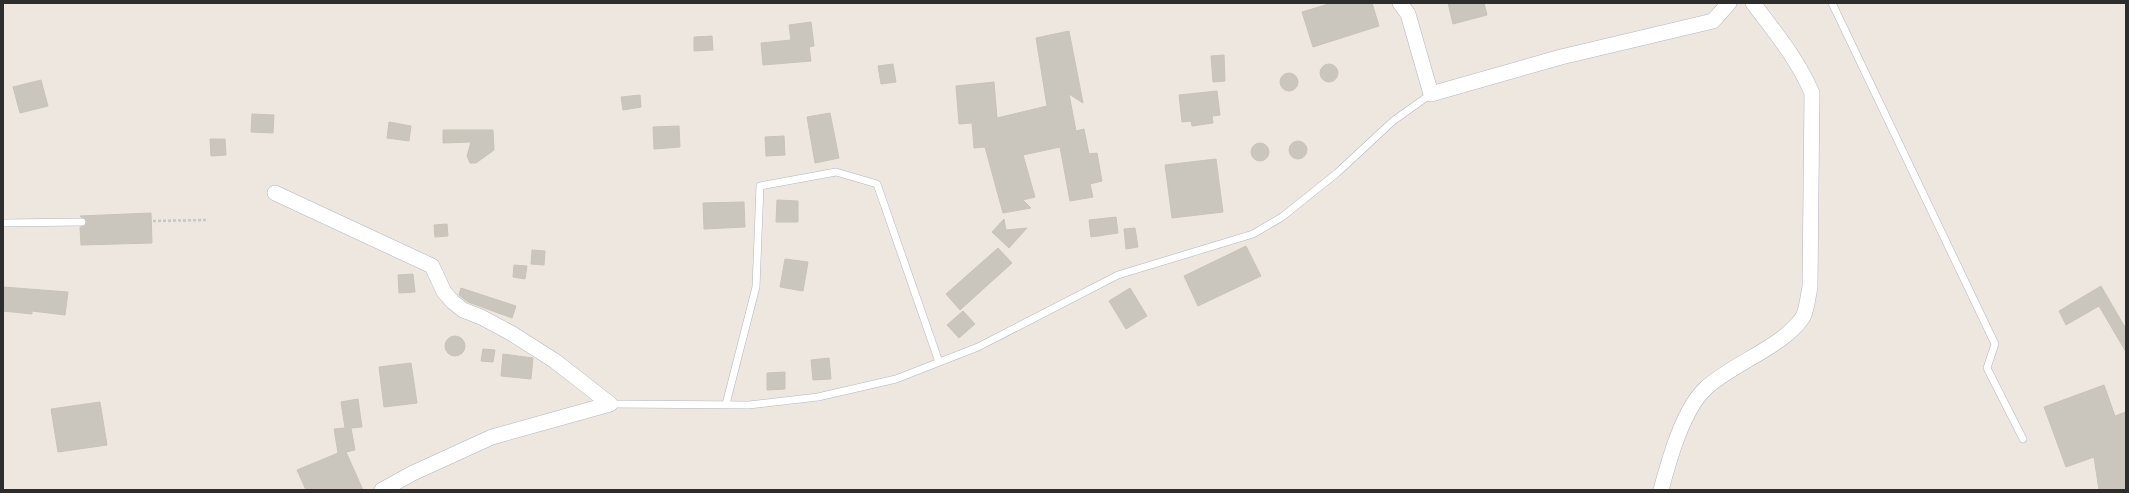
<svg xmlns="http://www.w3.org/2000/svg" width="2129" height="493" viewBox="0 0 2129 493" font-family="Signika,sans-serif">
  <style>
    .building { fill: #cac5bd; stroke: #cac3b8 }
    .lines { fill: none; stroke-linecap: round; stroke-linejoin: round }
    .lane-casing { stroke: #b3b6c0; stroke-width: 8 }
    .street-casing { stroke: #b3b6c0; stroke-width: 16 }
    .path { stroke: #c8c8c8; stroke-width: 2.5; stroke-dasharray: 3 2; stroke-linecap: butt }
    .lane { stroke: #fff; stroke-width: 7 }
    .street { stroke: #fff; stroke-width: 15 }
  </style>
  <rect width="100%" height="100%" fill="#eee7df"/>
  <!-- building -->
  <path class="building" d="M1332,3H1372L1379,26L1313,47L1302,12Z
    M1448,3H1484L1487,15L1453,24Z
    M811,22L814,46L809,47L811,61L763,65L761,43L791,40L789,25Z
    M1069,31L1083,103L1069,94L1076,131L1084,129L1089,154L1097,153L1102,181L1090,184L1093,197L1070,201L1060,147L1023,155L1035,197L1023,200L1031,208L1003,213L985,147L974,148L972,123L959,124L956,86L994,82L997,118L1047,106L1036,38Z
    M712,36L713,50L694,51V37Z
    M1224,55L1225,81L1213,82L1211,56Z
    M1320 73a9 9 0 1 1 18 0a9 9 0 1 1-18 0Z
    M893,64L896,82L881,84L878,66Z
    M1280 82a9 9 0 1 1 18 0a9 9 0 1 1-18 0Z
    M41,80L48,106L20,113L13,87Z
    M1217,91L1220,115L1212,116L1213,123L1192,126L1191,121L1182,122L1179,95Z
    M640,95L641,107L623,110L621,97Z
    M830,113L839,158L815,163L807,117Z
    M252,114L274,115L273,133L251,132Z
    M389,122L411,126L409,141L387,138Z
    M679,126L680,147L654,149L653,127Z
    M443,130H493L494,150L476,163H470L467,156L471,142L443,143Z
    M784,136L785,155L766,156L765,137Z
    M210,139H225L226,155L211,156Z
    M1289 150a9 9 0 1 1 18 0a9 9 0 1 1-18 0Z
    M1251 152a9 9 0 1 1 18 0a9 9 0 1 1-18 0Z
    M1216,159L1223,212L1172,218L1165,165Z
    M777,200L798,201V222H776Z
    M744,202L745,227L704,229L703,203Z
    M151,213L152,243L81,245L80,227L85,226L87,222L80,216Z
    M1116,217L1118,233L1091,237L1089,220Z
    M1004,219L1006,230L1027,228L1009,248L992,232Z
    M447,224L448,236L435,237L434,225Z
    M1135,228L1138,247L1126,249L1124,229Z
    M1246,246L1261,276L1198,306L1184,276Z
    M998,248L1012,263L960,310L946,294Z
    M532,250L545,251L544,265L531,264Z
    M785,259L808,262L803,291L780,287Z
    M514,265L527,266L525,279L513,277Z
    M413,274L415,292L399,293L398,275Z
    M2101,286L2126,329V352L2099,306L2066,325L2059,311Z
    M3,287L68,292L65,315L32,311V314L3,311Z
    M461,288L516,306L512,318L468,302L459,295Z
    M1130,288L1147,316L1126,329L1109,301Z
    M963,311L975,324L959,338L947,325Z
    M445 346a10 10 0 1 1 20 0a10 10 0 1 1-20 0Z
    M483,349L495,350L493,362L481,361Z
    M503,354L533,358L531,379L501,376Z
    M829,358L831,379L813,380L811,360Z
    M411,363L417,403L384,407L379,367Z
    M785,372V389L767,390V373Z
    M2104,385L2115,416L2126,412V490H2099L2094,457L2066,467L2044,407Z
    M358,399L362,427L351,428L355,450L346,452L363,490H306L297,470L338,453L334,429L345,428L341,402Z
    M100,402L107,445L58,452L51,409Z"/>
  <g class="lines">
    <!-- lane casing -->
    <g class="lane-casing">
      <path id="lane" d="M1832,3L1995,344L1987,368L2023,439
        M3,223L82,222
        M610,404L749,405L818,397L896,379L978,347L1118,275L1253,234L1282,217L1337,173L1393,121L1431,94
        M726,404L756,287L760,186L836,172L877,184L939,362"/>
    </g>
    <!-- street casing -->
    <g class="street-casing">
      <path id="street" d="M1400,3L1408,14L1431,94L1561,57L1713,21L1729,3
        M275,193L432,266L444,292L453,302L463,310L481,317L511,333L555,361L610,404
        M382,490L413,473L492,437L610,404
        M1661,490C1669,460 1683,409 1706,388C1733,363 1783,347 1803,317C1807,309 1808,296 1810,287L1812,93C1798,60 1775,32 1753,3"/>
    </g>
    <!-- path -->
    <path class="path" d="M153,221L206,220"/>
    <!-- lane -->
    <use href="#lane" class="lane"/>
    <!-- street -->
    <use href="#street" class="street"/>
  </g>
  <!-- border -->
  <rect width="2129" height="493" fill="none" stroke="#2d2d2d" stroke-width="8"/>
</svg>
